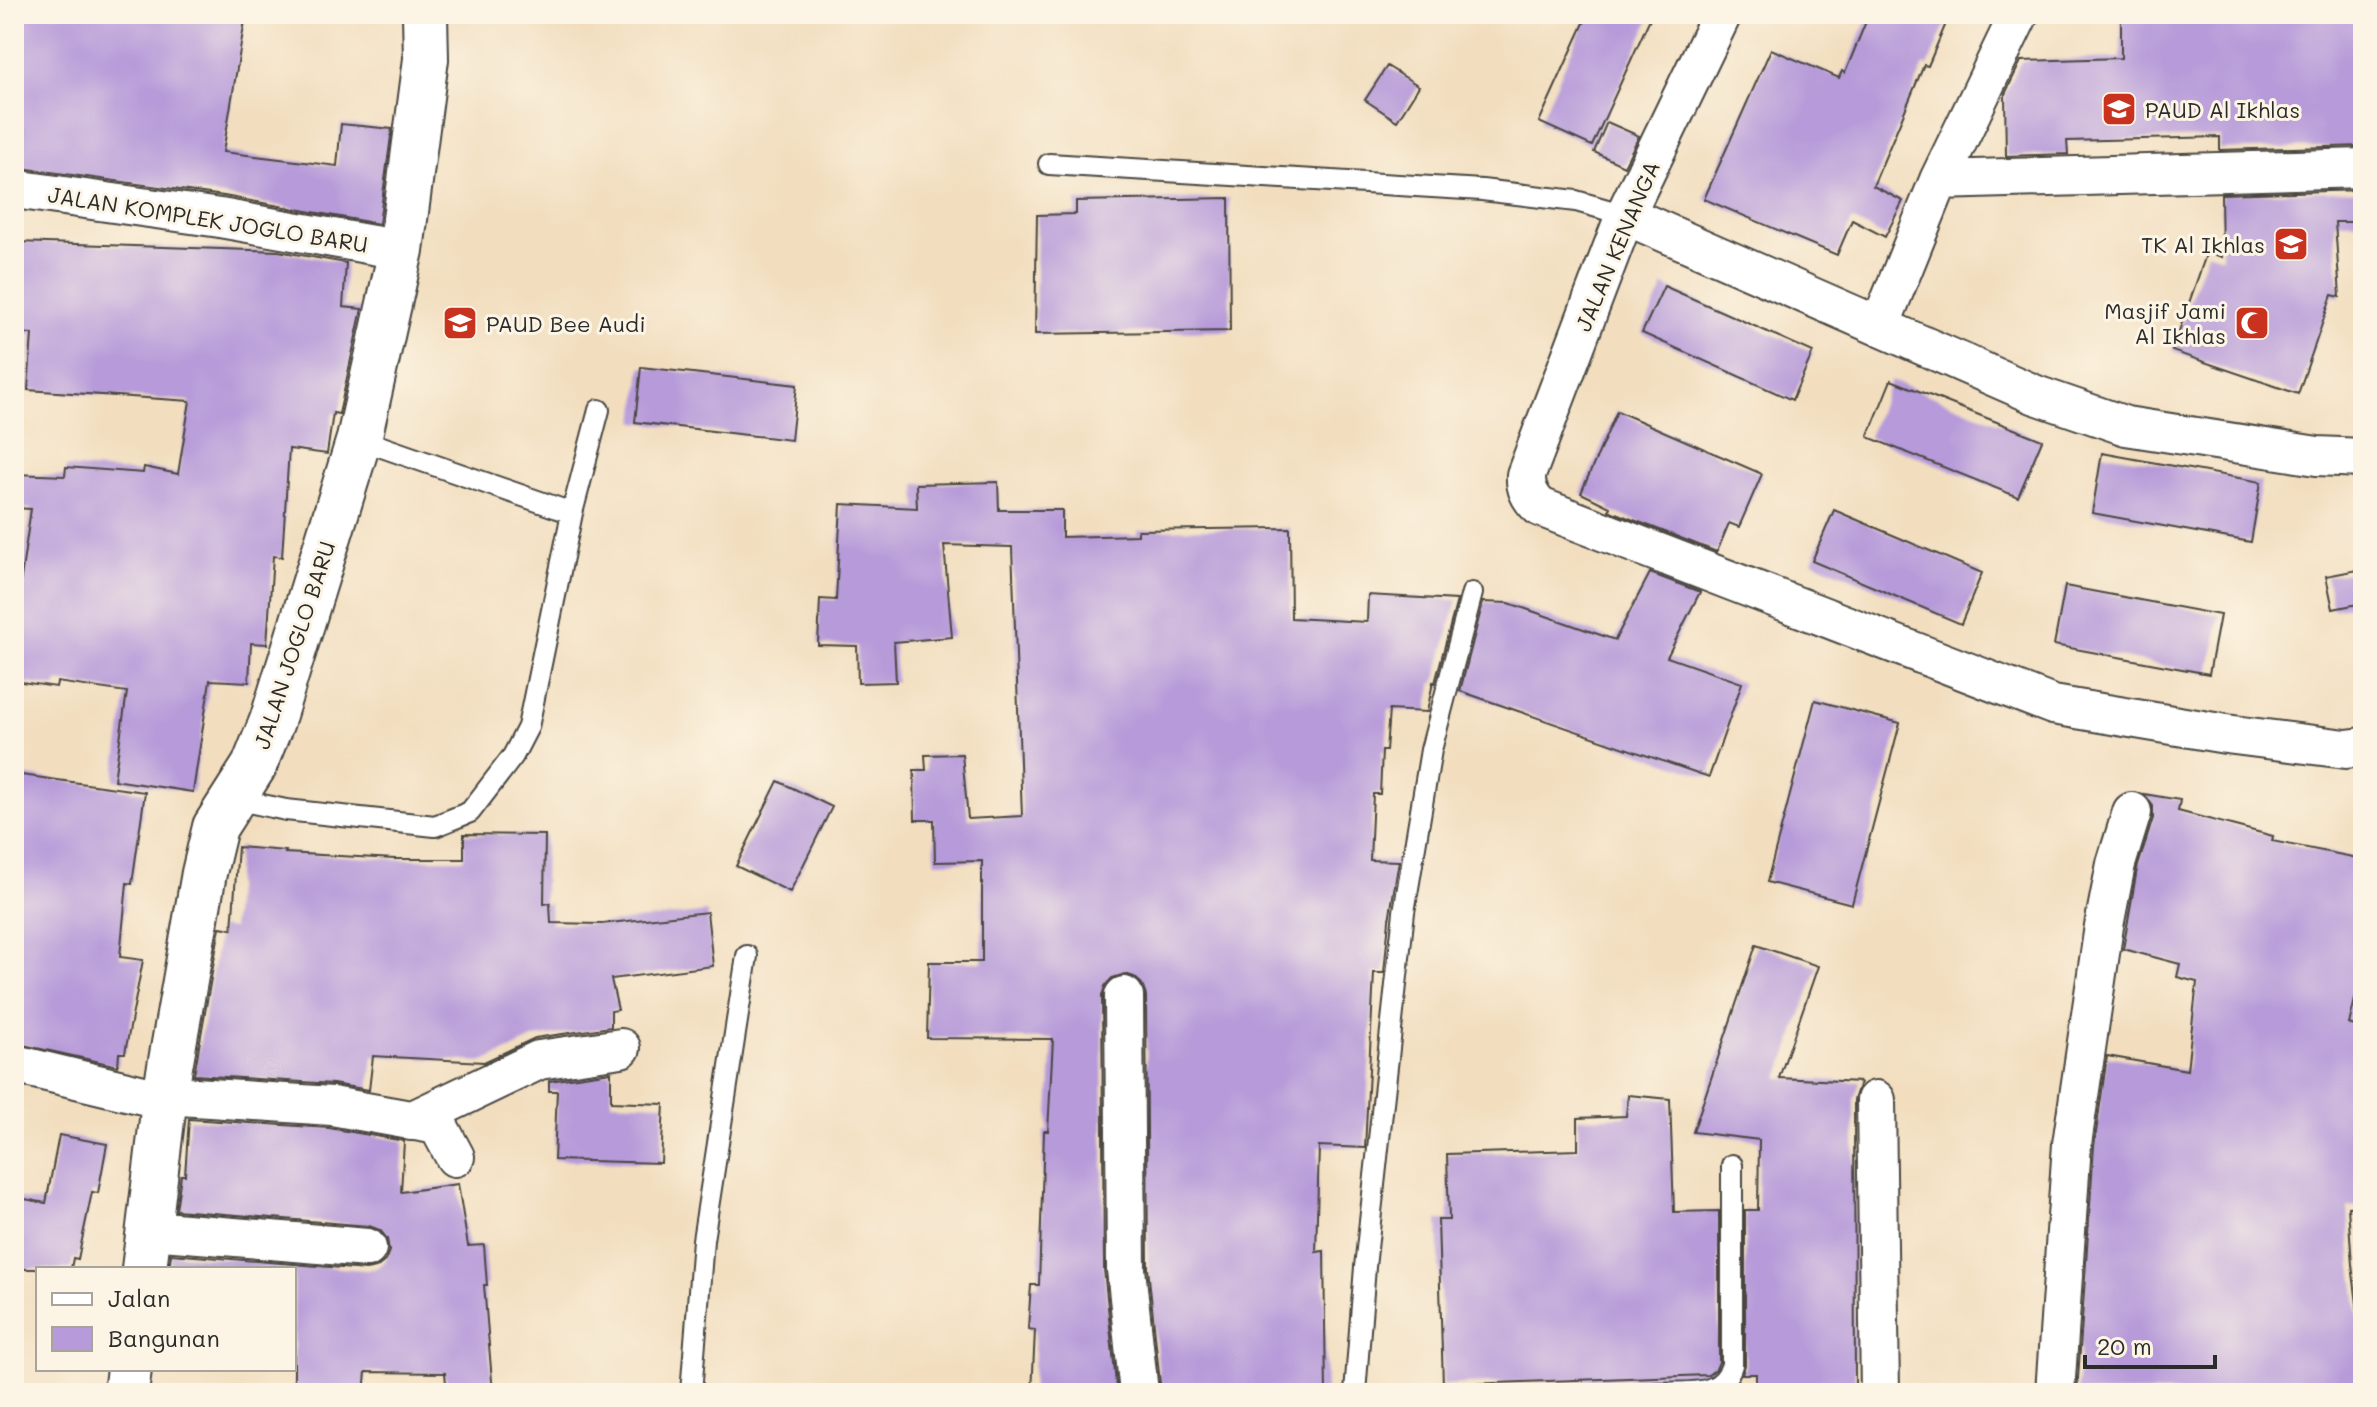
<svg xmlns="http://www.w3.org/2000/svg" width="2377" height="1407" viewBox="0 0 2377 1407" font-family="Mali,sans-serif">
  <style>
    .building { fill: #b69ad9 }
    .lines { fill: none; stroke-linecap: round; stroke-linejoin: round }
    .service-casing { stroke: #494641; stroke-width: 24 }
    .minor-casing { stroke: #494641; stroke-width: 42 }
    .tertiary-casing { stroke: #494641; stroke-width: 48 }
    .service { stroke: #fff; stroke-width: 20 }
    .minor { stroke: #fff; stroke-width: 38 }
    .tertiary { stroke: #fff; stroke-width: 44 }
    .labels { text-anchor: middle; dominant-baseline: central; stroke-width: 6; stroke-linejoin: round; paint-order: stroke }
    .poi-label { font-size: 22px; fill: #2b2b2b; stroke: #fcf5e5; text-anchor: start }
    .street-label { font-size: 22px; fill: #2b2b2b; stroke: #fcf5e5 }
  </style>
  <rect width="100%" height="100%" fill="#fcf5e5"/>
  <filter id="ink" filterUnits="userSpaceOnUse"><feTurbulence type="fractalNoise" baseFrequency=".0125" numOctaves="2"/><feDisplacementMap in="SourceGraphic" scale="16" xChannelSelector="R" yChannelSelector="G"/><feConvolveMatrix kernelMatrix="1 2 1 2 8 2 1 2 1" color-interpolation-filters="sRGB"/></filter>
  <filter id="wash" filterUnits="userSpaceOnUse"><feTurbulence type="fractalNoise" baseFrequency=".006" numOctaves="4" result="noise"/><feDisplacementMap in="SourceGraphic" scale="32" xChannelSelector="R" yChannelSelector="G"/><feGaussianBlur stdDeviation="1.8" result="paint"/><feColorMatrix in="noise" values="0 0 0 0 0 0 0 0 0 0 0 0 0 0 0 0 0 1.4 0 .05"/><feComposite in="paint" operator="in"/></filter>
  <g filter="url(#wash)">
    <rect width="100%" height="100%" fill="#f2debf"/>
    <g id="blocks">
      <!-- building -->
      <path class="building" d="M14,14H246L223,152L337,166L341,124L392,129L379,224L224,196L14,167Z
        M1588,14H1652L1592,146L1539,122Z
        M1869,14H1950L1928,66L1924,65L1873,186L1903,201L1885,237L1852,220L1837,255L1704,199L1771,49L1839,78L1842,71L1845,73Z
        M2121,14H2363L2361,146L2220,150V137L2067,141L2068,154L2006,156L2005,94L2021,61L2121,58Z
        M1387,66L1419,86L1397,121L1365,100Z
        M1607,122L1639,136L1624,166L1594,152Z
        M2362,190L2363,222H2335L2340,297L2332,295L2298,394L2172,351L2207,252L2222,257L2221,194Z
        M1229,198L1230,331L1035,334L1037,215L1076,214V201Z
        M17,242L278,251L346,263L343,307L362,309L339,414L333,413L327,454L289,449L282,557L273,556L267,644L251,643L249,682L210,680L193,792L114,780L127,692L57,682L56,687L14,681V605H17L31,509L14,508V474L65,476L66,467L143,473L144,467L178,474L190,401L28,390L32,334L16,333Z
        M1664,286L1813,352L1792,400L1642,333Z
        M641,367L797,385L791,440L635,422Z
        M1891,380L2042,440L2018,497L1868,437Z
        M1617,411L1762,474L1739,527L1729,523L1717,552L1613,512L1609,510L1610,507L1581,493Z
        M2102,453L2261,482L2251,542L2092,513Z
        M998,482L999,510H1062V537L1138,535V530L1290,528L1291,618L1367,622L1368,595L1457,600L1435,683L1433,682L1427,712L1389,710L1386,751H1382L1380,794H1373L1370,860L1399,861L1389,920L1384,973H1374L1365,1148L1319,1146L1316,1252L1324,1251L1326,1393H1161L1148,1268L1146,996L1142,984L1134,977L1125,974L1112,978L1105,986L1102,996L1104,1269L1117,1393H1032L1035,1330L1028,1329L1031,1285H1039L1044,1131H1048L1053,1039L927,1038L929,962H982V861L935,862L934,820H915L914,770H926L925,755L962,754L968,819L1022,816L1012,547L944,545L952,637L894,642L896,682L858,683L857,646L818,645L820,599L836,600L841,504L917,508L916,484Z
        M1834,510L1982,573L1961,624L1812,561Z
        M2363,569V603L2333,609L2326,576Z
        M1650,573L1700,592L1667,657L1742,683L1709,777L1460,691L1483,602L1509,603L1615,640Z
        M2065,586L2220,615L2209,674L2054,645Z
        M1815,700L1900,723L1852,904L1767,882Z
        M14,774L145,792L132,884L127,883L120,957L143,960L125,1053H119L118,1066L14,1043Z
        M778,781L832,807L790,892L736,866Z
        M2144,794L2180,800L2178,811L2273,836L2272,841L2363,859V967L2349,1024L2363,1029V1206L2348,1207L2352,1265L2363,1350V1393H2077L2094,1146L2107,1056L2187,1070L2197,982L2177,977L2180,964L2123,949L2137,869L2153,818V806Z
        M464,834L545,835L544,904L550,903L551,923L601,924L707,912L713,966L611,979L618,1010L611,1011V1027L535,1038L484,1062L373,1056L369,1090L333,1084L194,1075L220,927L232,929L238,847L286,851L285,853L395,859H464Z
        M1756,945L1818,966L1779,1078L1860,1082L1854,1100L1855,1393H1756V1374H1742L1745,1365V1210H1758L1759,1140L1693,1132Z
        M611,1072V1102L664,1104L661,1163L554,1160L557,1091H549V1081Z
        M1628,1095L1670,1099L1674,1212L1719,1211V1362L1716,1369L1708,1375L1443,1385L1438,1220H1449L1447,1154L1578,1150V1118L1626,1116Z
        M189,1119L329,1128L404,1141L401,1192L458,1184L468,1246L484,1245L487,1285H484L493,1393H447L445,1373L366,1372L364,1393H294V1269H169L171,1254L366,1270L376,1268L385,1261L389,1251L387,1239L380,1230L369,1226L176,1210L181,1175H185Z
        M59,1135L107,1144L98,1193L92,1192L78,1259L73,1258L71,1269H14V1197L46,1203Z"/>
    </g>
  </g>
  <g filter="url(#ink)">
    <use href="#blocks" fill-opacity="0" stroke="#494641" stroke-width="2"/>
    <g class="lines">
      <!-- service casing -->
      <g class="service-casing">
        <path id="service" d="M1049,164L1482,190L1576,201L1625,215
          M359,439L572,513
          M234,799L286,810L435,826L470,812L513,756L528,727L572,513L599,410
          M691,1393L703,1240L747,956
          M1355,1393L1365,1267L1404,912L1431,750L1472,593
          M1657,1393C1688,1391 1721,1399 1732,1365V1165"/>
      </g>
      <!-- minor casing -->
      <g class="minor-casing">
        <path id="minor" d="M1722,14L1625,215L1526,475C1525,488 1530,498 1540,507L2053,705L2226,734L2346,749L2363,747
          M1939,180L2363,168
          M14,189L220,218L401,250
          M1625,215L2036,395L2126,426L2317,456L2363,458
          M1880,326L1939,180L2019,14
          M1124,996L1126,1269L1139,1393
          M14,1064L164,1100
          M165,1095L332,1106L438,1125L455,1157
          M1876,1100L1880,1393
          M411,1121L539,1060L621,1048
          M150,1230L367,1248
          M2055,1393L2072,1144L2104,926L2116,864L2132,812"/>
      </g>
      <!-- tertiary casing -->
      <g class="tertiary-casing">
        <path id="tertiary" d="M144,1269L165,1095L204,873L215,827L254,766L272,721L359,439L401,250L426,59L425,14
          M126,1393L129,1369"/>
      </g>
      <!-- service -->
      <use href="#service" class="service"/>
      <!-- minor -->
      <use href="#minor" class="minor"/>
      <!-- tertiary -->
      <use href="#tertiary" class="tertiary"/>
    </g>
  </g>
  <!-- icons -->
  <defs>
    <g id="school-square" transform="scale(1.8)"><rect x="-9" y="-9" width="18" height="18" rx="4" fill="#c8321e" stroke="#fcf5e5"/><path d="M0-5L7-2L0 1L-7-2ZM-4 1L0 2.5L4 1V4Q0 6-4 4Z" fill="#fff"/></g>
    <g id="mosque-square" transform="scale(1.8)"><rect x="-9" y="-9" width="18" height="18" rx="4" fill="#c8321e" stroke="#fcf5e5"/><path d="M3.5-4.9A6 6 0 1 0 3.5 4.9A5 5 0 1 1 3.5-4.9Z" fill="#fff"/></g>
  </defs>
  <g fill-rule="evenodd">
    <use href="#school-square" x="2119" y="109"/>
    <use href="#school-square" x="2291" y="244"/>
    <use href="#school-square" x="460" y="323"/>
    <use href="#mosque-square" x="2252" y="323"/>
  </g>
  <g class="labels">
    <!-- poi labels -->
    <g class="poi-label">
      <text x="2145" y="109">PAUD Al Ikhlas</text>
      <text x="2265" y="244" text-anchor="end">TK Al Ikhlas</text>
      <text x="2226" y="310" text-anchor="end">Masjif Jami<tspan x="2226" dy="25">Al Ikhlas</tspan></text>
      <text x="486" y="323">PAUD Bee Audi</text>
    </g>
    <!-- street labels -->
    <g class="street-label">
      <text transform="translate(208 219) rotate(9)">JALAN KOMPLEK JOGLO BARU</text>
      <text transform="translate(1617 246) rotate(-67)">JALAN KENANGA</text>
      <text transform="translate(294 645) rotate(-72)">JALAN JOGLO BARU</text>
    </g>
  </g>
  <!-- margin -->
  <rect width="2377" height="1407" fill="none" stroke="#fcf5e5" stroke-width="48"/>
  <!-- legend -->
  <rect x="36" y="1267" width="260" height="104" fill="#fcf5e5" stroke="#a8a49b" stroke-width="2"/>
  <rect x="52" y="1293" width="40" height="12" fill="#ffffff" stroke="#a8a49b" stroke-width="2"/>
  <text x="108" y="1307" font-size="24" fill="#2b2b2b">Jalan</text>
  <rect x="52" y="1327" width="40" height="24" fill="#b69ad9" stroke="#a8a49b" stroke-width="2"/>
  <text x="108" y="1347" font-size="24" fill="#2b2b2b">Bangunan</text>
  <!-- scale -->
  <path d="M2085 1355v12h130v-12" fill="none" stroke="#2b2b2b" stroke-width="4"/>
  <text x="2097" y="1355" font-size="24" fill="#2b2b2b" stroke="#fcf5e5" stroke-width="6" paint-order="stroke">20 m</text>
</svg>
